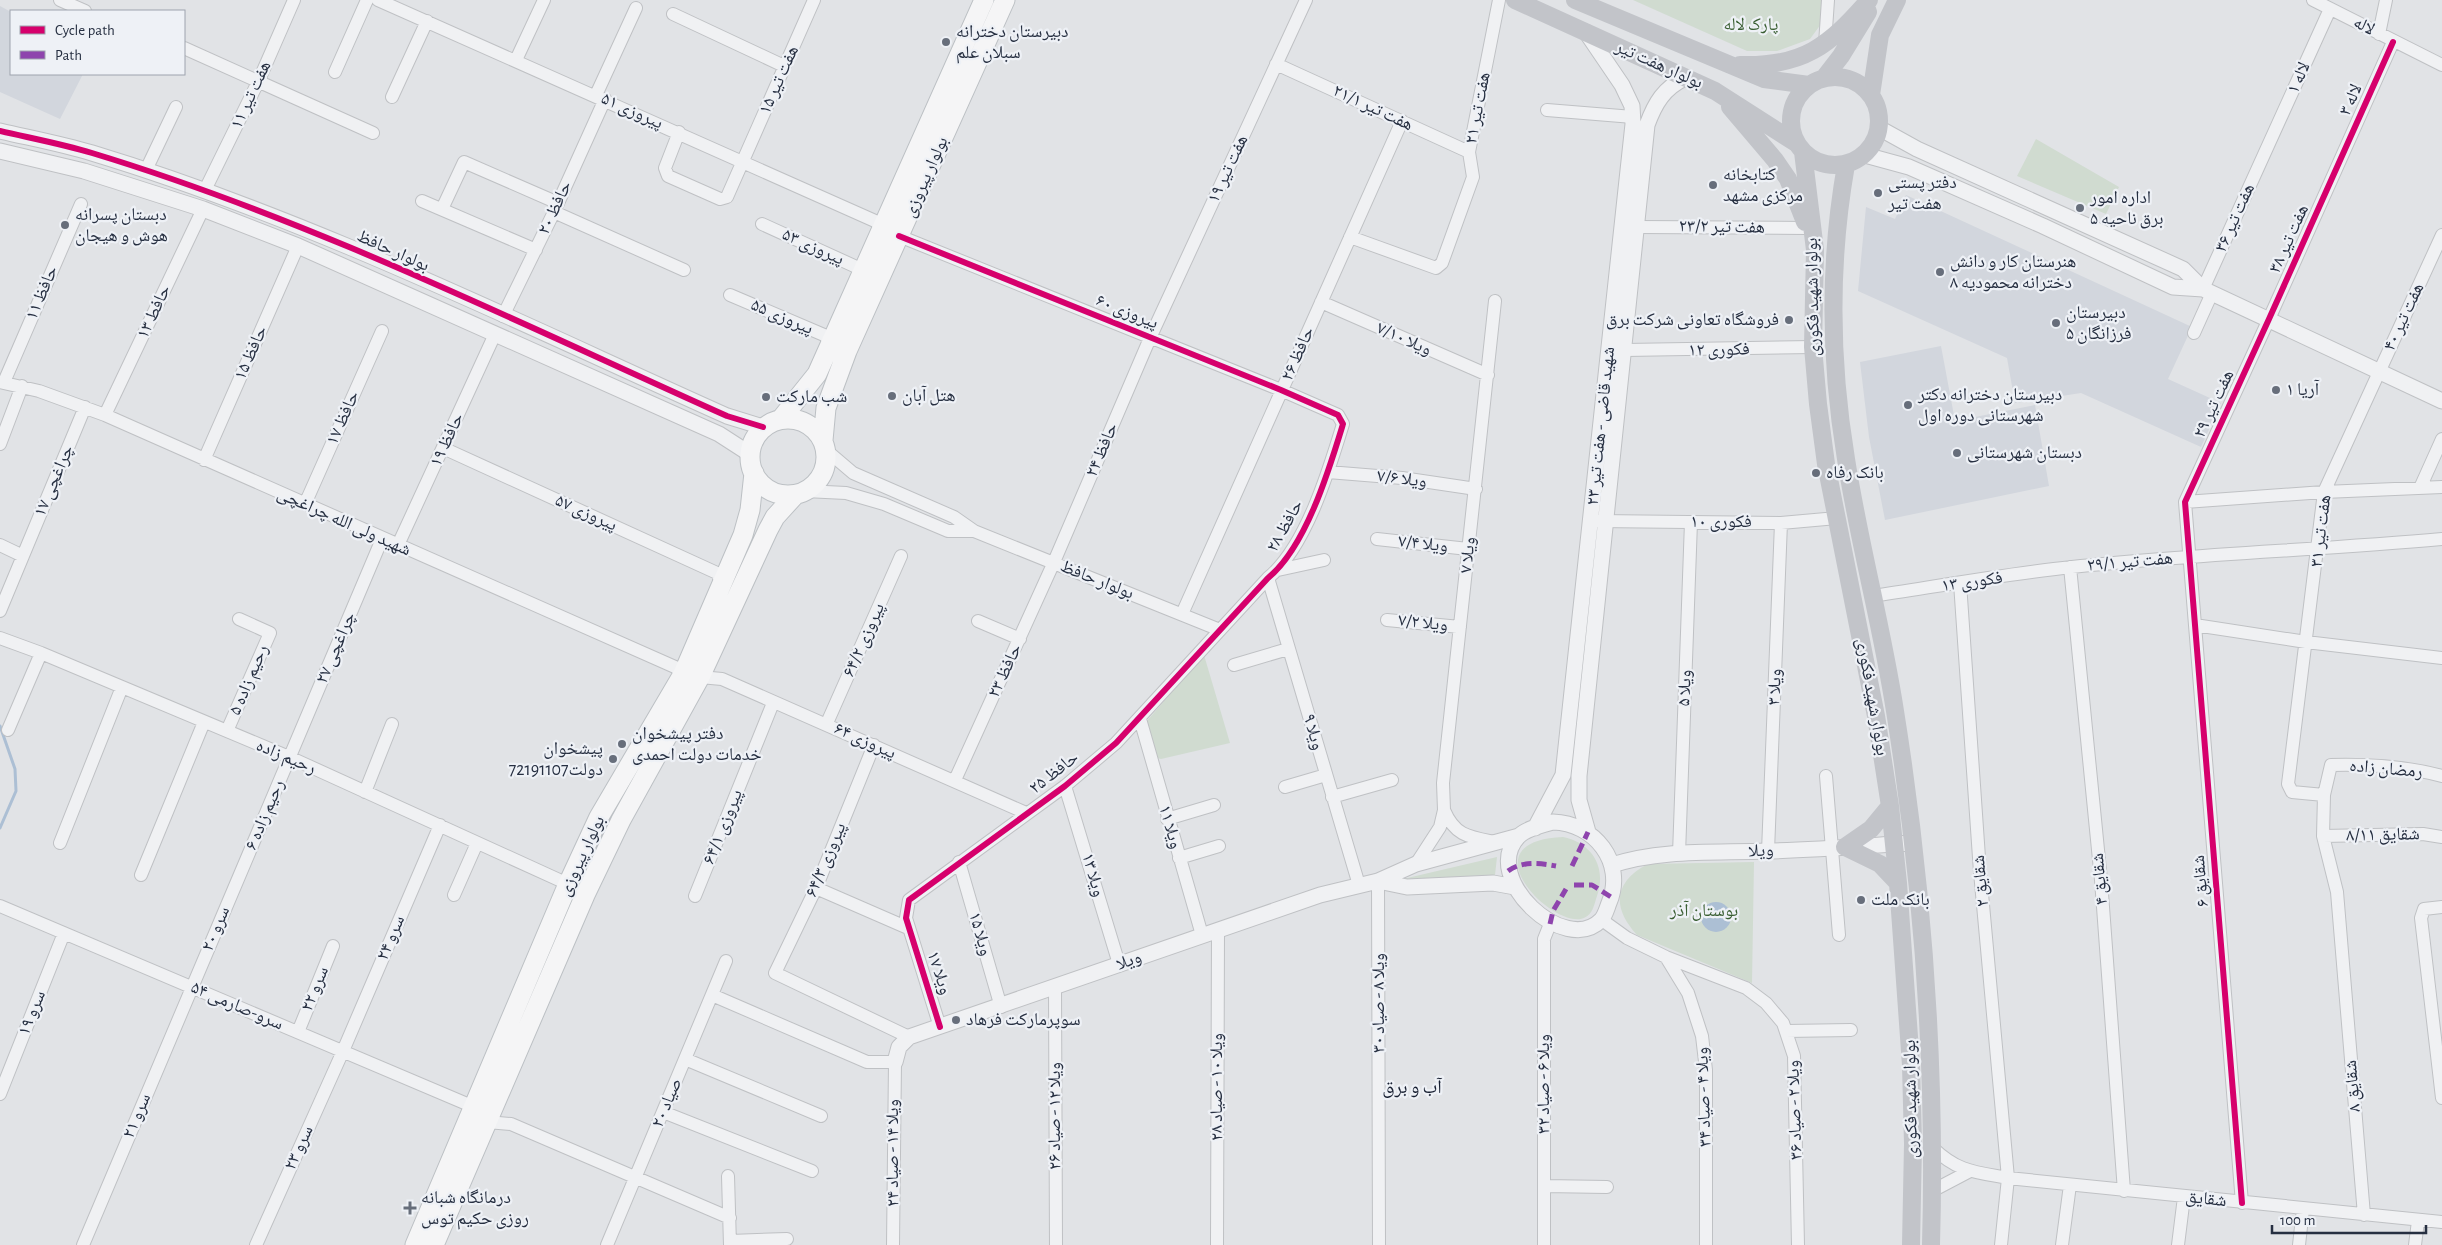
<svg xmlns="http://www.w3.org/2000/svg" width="2442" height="1245" viewBox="0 0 2442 1245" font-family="'Alegreya Sans','Noto Naskh Arabic',sans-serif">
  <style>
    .built { fill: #d2d6dd }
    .green { fill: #d0dbd0 }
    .water { fill: #acbfd4 }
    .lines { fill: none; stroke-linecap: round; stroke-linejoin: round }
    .stream { stroke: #acbfd4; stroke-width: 3 }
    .minor-casing { stroke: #bfc1c4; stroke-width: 14 }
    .tertiary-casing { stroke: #bfc1c4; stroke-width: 17 }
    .primary-casing { stroke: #bcc0c4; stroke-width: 21 }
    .minor { stroke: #f0f1f3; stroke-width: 12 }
    .tertiary { stroke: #f0f1f3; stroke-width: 15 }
    .secondary { stroke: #c2c4c9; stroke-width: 18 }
    .primary { stroke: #f5f5f6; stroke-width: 19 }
    .quiet { stroke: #8e44ad; stroke-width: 5; stroke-dasharray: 10 5; stroke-linecap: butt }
    .cycleway-casing { stroke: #eef1f6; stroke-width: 9 }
    .cycleway { stroke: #d6006c; stroke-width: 6 }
    .poi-dot { fill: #676e7b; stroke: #eef1f6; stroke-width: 2 }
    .labels { text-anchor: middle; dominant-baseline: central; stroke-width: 4.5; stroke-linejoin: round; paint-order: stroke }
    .park-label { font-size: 18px; fill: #395e32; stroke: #eef1f6 }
    .street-label { font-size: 18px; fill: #262f41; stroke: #eef1f6 }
    .poi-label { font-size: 18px; fill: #262f41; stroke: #eef1f6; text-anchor: start }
    .neighbourhood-label { font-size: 19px; fill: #182032; stroke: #eef1f6 }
  </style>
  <rect width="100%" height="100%" fill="#e1e3e6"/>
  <!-- built -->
  <path class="built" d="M0,6L11,12V74H83L60,119L0,92Z
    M1906,195L2192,327L2168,379L2221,403L2201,447L2081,393L2015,403L2007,358L1858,291L1866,207L1895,219Z
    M1941,346L1955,421L2035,405L2049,486L1885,520L1869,437L1860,362Z"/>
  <!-- green -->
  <path class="green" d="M1633,0H1825L1824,20L1810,39L1777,51H1747Z
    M2036,139L2119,187L2106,214L2017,176Z
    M1204,655L1230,743L1161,759L1154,757L1146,722Z
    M1563,837C1592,843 1607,867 1597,896C1594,905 1593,914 1584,918C1554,931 1464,841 1563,837Z
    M1497,857L1495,875L1403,879Z
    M1754,862L1752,983L1637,935C1612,908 1613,882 1648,864Z"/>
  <!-- water -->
  <path class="water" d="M1701 917a15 15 0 1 1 30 0a15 15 0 1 1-30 0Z"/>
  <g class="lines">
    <!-- stream -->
    <path class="stream" d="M0,726L15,769L16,791L0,828"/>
    <!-- minor casing -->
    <g class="minor-casing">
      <path id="minor" d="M60,0L85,11
        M378,0L875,221L882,228
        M2313,0L2442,65
        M673,14L784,66
        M2379,34L2386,0
        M1825,44L1828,0
        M184,48L373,133
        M516,60L544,0
        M1276,64L1469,152
        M335,72L367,0
        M596,95L636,8
        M392,97L427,21
        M1547,110L1633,117
        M679,132L665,168L668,176L720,199L727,197L814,0
        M146,170L176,107
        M205,190L259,80L294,0
        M422,201L536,250
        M442,209L464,162L558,203
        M554,212L684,270
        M762,224L863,270
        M1637,227L1807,228
        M899,236L1281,390L1338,415L1343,424C1329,470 1306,547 1268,578L1116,743L1065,786L909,900L906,918L940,1027
        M1350,237L1436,268L1442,263L1473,177L1469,152L1499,0
        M2203,289L2330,9
        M730,295L824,335L831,342
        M1321,302L1488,375
        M503,316L554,212L605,99
        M2194,333L2212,293
        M1625,350L1813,347
        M0,382L39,391L105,415L675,667L683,674
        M4,382L81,204
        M105,415L203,209
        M0,444L22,386
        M443,448L717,573L722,584
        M826,450L853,473L954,517L974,531L1220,630
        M204,460L298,246
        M1328,472L1402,478L1476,489
        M2420,488L2442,439
        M805,491L846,493L884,504L948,531H974
        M2185,502L2324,492L2442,487
        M305,504L382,331
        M1597,521L1781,523L1837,518
        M1377,539L1468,549
        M0,545L23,556
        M398,545L495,334
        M2070,567L2101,880L2124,1191
        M1278,570L1324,560
        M1268,578L1359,885
        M1960,583L1980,872L2008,1178L2001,1245
        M1873,596C1939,586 2006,574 2072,567C2195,554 2319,550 2442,539
        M0,611L85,407
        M1182,614L1402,121
        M1387,620L1460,627
        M978,621L1020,639
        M2195,625L2306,642L2442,658
        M0,638L41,653L289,757L568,884
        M1234,665L1288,649
        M700,677L722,679L1026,813
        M1140,719L1202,935
        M827,723L901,556
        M8,730L41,653
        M227,731L270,633L239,619
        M874,745L816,888L775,973L909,1037
        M1826,776L1839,935
        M955,780L1054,562L1150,338L1306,0
        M1065,786L1119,964
        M1285,787L1326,775
        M365,792L392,724
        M2324,795L2292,792L2288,784L2324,492L2442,235
        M1332,797L1392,780
        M1444,810L1443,783L1495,301
        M1167,819L1214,805
        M2323,836L2423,834L2442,837
        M60,843L122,687
        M1768,851L1781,523
        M1679,854L1691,522
        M1179,858L1219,846
        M959,862L1001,1007
        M1416,864L1440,827L1444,810C1455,836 1469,837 1495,842
        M141,875L204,722
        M1378,881L1379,1245
        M816,888L908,928
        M454,895L477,843
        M695,896L773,703
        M0,906L467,1104L471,1111
        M2442,907L2424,909L2421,918L2442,1098
        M1602,920L1627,938L1666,957L1746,988L1766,1003L1783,1023L1794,1056L1798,1245
        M1666,957L1688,993L1702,1036L1706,1070V1245
        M1055,987L1056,1245
        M712,995L867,1062H895L893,1245
        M1786,1031L1851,1030
        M298,1032L333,946
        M685,1059L821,1116
        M0,1094L64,933
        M663,1112L812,1171
        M487,1122L511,1124L730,1218
        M1933,1148C1958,1172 1975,1172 2008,1178L2442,1222
        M728,1176L730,1245
        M1544,1186L1607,1187
        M1932,1191L1970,1171
        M2242,1203L2185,502L2269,319L2393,42
        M2364,1215L2337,892L2323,836L2324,795L2331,765C2369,764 2405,766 2442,776
        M730,1241L787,1239
        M83,1245L382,539
        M256,1245L343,1051L440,825
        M607,1245L726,961
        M1217,1245L1218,930
        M1544,1245V939L1550,924
        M2062,1245L2070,1185
        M2178,1245L2184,1197
        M2299,1245L2303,1209
        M2415,1245L2418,1221"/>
    </g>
    <!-- tertiary casing -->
    <g class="tertiary-casing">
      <path id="tertiary" d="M1879,128L1917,149L2183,269L2203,289L2442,401
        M0,131C30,138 62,144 92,153C310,219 519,323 727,416L763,427
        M0,151L84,171L203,209L298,246L719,434L750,454
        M1865,155L1909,167L2043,226L2173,287L2203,289
        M1553,822C1594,823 1626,862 1609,903C1607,908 1605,916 1601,920C1565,957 1480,878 1518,837C1525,829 1542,825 1553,822Z
        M1535,828L1563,775L1633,124L1632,106L1622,85L1586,32
        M1588,832L1579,800V776L1647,125C1655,103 1664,88 1685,78
        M1612,865C1661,849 1715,853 1767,851C1815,850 1863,846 1911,843
        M1378,881L1407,887L1493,883L1515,887
        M895,1062L899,1047L909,1037L1320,895L1378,881L1416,864L1519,836"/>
    </g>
    <!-- primary casing -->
    <g class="primary-casing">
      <path id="primary" d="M750 457a38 38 0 1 1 76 0a38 38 0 1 1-76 0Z
        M781,419L817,374L984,0
        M823,440L826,408L847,351L1005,0
        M415,1245L568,884L599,817L683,674L743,535L750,510L754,473
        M434,1245L585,895L621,820L700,677L768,530L775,517L795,495"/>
    </g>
    <!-- minor -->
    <use href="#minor" class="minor"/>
    <!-- tertiary -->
    <use href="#tertiary" class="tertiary"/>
    <!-- secondary -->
    <path class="secondary" d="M1515,0L1715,91L1796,143
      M1575,0L1764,79L1809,85
      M1740,65C1803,67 1829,46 1869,0
      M1791 121a44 44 0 1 1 88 0a44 44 0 1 1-88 0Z
      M1824,78L1841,56L1868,12
      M1871,95L1880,35L1897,0
      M1730,107L1775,160L1788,179L1805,222
      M1803,152L1815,250L1813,347L1818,404L1826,464L1876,716L1890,806L1898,883L1911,1065L1913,1144L1911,1245
      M1846,165C1829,261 1830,362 1846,459C1859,543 1882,626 1895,711C1923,887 1936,1067 1931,1245
      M1890,806L1871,829L1845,847L1880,864L1898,883"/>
    <!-- primary -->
    <use href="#primary" class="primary"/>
    <!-- quiet -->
    <path class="quiet" d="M1572,866L1588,832
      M1508,871C1521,861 1540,863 1556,866
      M1574,885H1592L1611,897
      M1550,924L1553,911L1566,889"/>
    <!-- cycleway casing -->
    <g class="cycleway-casing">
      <path id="cycleway" d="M0,131C30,138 62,144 92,153C310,219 519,323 727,416L763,427
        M899,236L1281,390L1338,415L1343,424C1329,470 1306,547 1268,578L1116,743L1065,786L909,900L906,918L940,1027
        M2242,1203L2185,502L2269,319L2393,42"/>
    </g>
    <!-- cycleway -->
    <use href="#cycleway" class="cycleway"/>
  </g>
  <!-- markers -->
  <g class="poi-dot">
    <circle cx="946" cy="42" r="5"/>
    <circle cx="1713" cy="185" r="5"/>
    <circle cx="1878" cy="193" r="5"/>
    <circle cx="2080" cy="208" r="5"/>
    <circle cx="65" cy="225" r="5"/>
    <circle cx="1940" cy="272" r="5"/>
    <circle cx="1789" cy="320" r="5"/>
    <circle cx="2056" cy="323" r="5"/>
    <circle cx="2276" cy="390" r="5"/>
    <circle cx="892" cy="396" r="5"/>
    <circle cx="766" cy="397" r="5"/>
    <circle cx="1908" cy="405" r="5"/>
    <circle cx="1957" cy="453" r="5"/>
    <circle cx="1816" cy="473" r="5"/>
    <circle cx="622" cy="744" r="5"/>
    <circle cx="613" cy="759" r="5"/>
    <circle cx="1861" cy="900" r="5"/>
    <circle cx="956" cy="1020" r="5"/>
    <path d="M407.5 1200.5h5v5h5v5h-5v5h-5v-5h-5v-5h5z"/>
  </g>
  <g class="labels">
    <!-- park labels -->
    <g class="park-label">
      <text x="1751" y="25">پارک لاله</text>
      <text x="1704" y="911">بوستان آذر</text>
    </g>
    <!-- street labels -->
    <g class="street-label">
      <text transform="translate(2364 26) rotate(28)">لاله</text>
      <text transform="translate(1659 65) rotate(24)">بولوار هفت تیر</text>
      <text transform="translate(2299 78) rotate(-66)">لاله ۱</text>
      <text transform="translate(779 80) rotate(-66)">هفت تیر ۱۵</text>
      <text transform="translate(251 95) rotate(-65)">هفت تیر ۱۱</text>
      <text transform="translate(2351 100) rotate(-66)">لاله ۳</text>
      <text transform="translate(1373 108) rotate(25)">هفت تیر ۲۱/۱</text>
      <text transform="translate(1478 108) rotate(-79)">هفت تیر ۲۱</text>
      <text transform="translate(632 111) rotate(24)">پیروزی ۵۱</text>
      <text transform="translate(1228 169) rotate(-65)">هفت تیر ۱۹</text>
      <text transform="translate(926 177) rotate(-66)">بولوار پیروزی</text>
      <text transform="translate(555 208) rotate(-65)">حافظ ۲۰</text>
      <text transform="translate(2235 218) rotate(-66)">هفت تیر ۳۶</text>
      <text transform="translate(1722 227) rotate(1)">هفت تیر ۲۳/۲</text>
      <text transform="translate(2289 239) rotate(-66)">هفت تیر ۳۸</text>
      <text transform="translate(813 247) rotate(24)">پیروزی ۵۳</text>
      <text transform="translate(393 251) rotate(24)">بولوار حافظ</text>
      <text transform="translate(42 293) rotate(-67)">حافظ ۱۱</text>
      <text transform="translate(1813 297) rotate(-91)">بولوار شهید فکوری</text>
      <text transform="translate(154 312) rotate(-65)">حافط ۱۳</text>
      <text transform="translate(1127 312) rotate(22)">پیروزی ۶۰</text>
      <text transform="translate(782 317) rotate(23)">پیروزی ۵۵</text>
      <text transform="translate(2404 317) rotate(-65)">هفت تیر ۴۰</text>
      <text transform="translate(1404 339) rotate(24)">ویلا ۷/۱۰</text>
      <text transform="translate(1719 350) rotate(-1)">فکوری ۱۲</text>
      <text transform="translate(251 353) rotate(-66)">حافظ ۱۵</text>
      <text transform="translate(1298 354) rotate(-66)">حافظ ۲۶</text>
      <text transform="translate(2214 404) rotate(-65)">هفت تیر ۲۹</text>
      <text transform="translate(343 418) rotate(-66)">حافظ ۱۷</text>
      <text transform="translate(1601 426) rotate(-84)">شهید قاضی - هفت تیر ۲۳</text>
      <text transform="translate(447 440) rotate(-65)">حافظ ۱۹</text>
      <text transform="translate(1102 450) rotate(-67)">حافظ ۲۴</text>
      <text transform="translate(1402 479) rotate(7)">ویلا ۷/۶</text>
      <text transform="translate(54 481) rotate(-67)">چراغچی ۱۷</text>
      <text transform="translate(586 513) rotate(24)">پیروزی ۵۷</text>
      <text transform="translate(344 522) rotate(24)">شهید ولی الله چراغچی</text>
      <text x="1721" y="522">فکوری ۱۰</text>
      <text transform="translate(1285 526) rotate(-61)">حافظ ۲۸</text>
      <text transform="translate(2321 531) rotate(-83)">هفت تیر ۳۱</text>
      <text transform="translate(1423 544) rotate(6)">ویلا ۷/۴</text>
      <text transform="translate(1468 555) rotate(-84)">ویلا ۷</text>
      <text transform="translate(2130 562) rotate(-5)">هفت تیر ۲۹/۱</text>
      <text transform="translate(1097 580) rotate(22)">بولوار حافظ</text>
      <text transform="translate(1972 582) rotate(-8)">فکوری ۱۳</text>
      <text transform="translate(1423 623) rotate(6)">ویلا ۷/۲</text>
      <text transform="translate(864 640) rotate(-66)">پیروزی ۶۴/۲</text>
      <text transform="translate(336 648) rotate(-67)">چراغچی ۲۷</text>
      <text transform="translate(1005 671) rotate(-65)">حافظ ۲۳</text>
      <text transform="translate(249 680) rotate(-67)">رحیم زاده ۵</text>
      <text transform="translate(1775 687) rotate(-88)">ویلا ۳</text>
      <text transform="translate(1685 688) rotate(-88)">ویلا ۵</text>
      <text transform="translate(1872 697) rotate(80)">بولوار شهید فکوری</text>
      <text transform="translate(1313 732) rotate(74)">ویلا ۹</text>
      <text transform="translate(865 741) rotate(24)">پیروزی ۶۴</text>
      <text transform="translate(286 757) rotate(23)">رحیم زاده</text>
      <text transform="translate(2386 769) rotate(5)">رمضان زاده</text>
      <text transform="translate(1054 773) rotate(-38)">حافظ ۲۵</text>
      <text transform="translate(265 815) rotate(-67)">رحیم زاده ۶</text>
      <text transform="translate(723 827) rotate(-68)">پیروزی ۶۴/۱</text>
      <text transform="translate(1170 827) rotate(74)">ویلا ۱۱</text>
      <text transform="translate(2383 835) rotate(-1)">شقایق ۸/۱۱</text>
      <text transform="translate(1761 851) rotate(-2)">ویلا</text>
      <text transform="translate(582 856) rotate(-65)">بولوار پیروزی</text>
      <text transform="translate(826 860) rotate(-67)">پیروزی ۶۴/۳</text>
      <text transform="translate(1093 875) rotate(74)">ویلا ۱۳</text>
      <text transform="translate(2100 879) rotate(-95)">شقایق ۴</text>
      <text transform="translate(1981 881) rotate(-95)">شقایق ۲</text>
      <text transform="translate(2201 881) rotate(-95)">شقایق ۶</text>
      <text transform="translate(216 929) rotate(-67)">سرو ۲۰</text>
      <text transform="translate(980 934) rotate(74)">ویلا ۱۵</text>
      <text transform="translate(391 938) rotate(-67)">سرو ۲۴</text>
      <text transform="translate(1129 961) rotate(-20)">ویلا</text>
      <text transform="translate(939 973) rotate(72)">ویلا ۱۷</text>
      <text transform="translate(315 989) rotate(-68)">سرو ۲۲</text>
      <text transform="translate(1379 1003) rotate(-90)">ویلا ۸ - صیاد ۳۰</text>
      <text transform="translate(237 1006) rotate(23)">سرو-صارمی ۵۴</text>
      <text transform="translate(32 1013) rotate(-68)">سرو ۱۹</text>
      <text transform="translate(1544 1084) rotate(-90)">ویلا ۶ - صیاد ۳۲</text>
      <text transform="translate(2353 1086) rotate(-95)">شقایق ۸</text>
      <text transform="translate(1217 1087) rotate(-90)">ویلا ۱۰ - صیاد ۲۸</text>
      <text transform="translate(1704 1097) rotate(-92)">ویلا ۴ - صیاد ۳۴</text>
      <text transform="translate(1911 1099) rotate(-91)">بولوار شهید فکوری</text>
      <text transform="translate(667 1103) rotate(-67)">صیاد ۲۰</text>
      <text transform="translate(1795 1110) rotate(-92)">ویلا ۲ - صیاد ۳۶</text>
      <text transform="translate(137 1116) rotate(-67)">سرو ۲۱</text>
      <text transform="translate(1055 1116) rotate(-90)">ویلا ۱۲ - صیاد ۲۶</text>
      <text transform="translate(299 1148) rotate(-66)">سرو ۲۳</text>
      <text transform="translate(893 1153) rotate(-90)">ویلا ۱۴ - صیاد ۲۴</text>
      <text transform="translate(2206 1199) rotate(6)">شقایق</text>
    </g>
    <!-- poi labels -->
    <g class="poi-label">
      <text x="956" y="32">دبیرستان دخترانه<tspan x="956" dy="21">سبلان علم</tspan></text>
      <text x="1723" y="175">کتابخانه<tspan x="1723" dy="21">مرکزی مشهد</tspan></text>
      <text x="1888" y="183">دفتر پستی<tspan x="1888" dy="21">هفت تیر</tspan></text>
      <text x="2090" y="198">اداره امور<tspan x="2090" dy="21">برق ناحیه ۵</tspan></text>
      <text x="75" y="215">دبستان پسرانه<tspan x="75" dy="21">هوش و هیجان</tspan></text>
      <text x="1950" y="262">هنرستان کار و دانش<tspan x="1950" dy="21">دخترانه محمودیه ۸</tspan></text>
      <text x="2066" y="313">دبیرستان<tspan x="2066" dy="21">فرزانگان ۵</tspan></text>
      <text x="1779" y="320" text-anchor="end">فروشگاه تعاونی شرکت برق</text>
      <text x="2286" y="390">آریا ۱</text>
      <text x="1918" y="395">دبیرستان دخترانه دکتر<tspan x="1918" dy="21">شهرستانی دوره اول</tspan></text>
      <text x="902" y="396">هتل آبان</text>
      <text x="776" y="397">شب مارکت</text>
      <text x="1967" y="453">دبستان شهرستانی</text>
      <text x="1826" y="473">بانک رفاه</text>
      <text x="632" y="734">دفتر پیشخوان<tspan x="632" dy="21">خدمات دولت احمدی</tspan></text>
      <text x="603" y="749" text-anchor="end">پیشخوان<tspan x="603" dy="21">دولت72191107</tspan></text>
      <text x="1871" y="900">بانک ملت</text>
      <text x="966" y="1020">سوپرمارکت فرهاد</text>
      <text x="421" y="1198">درمانگاه شبانه<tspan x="421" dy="21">روزی حکیم توس</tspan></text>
    </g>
    <!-- neighbourhood labels -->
    <g class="neighbourhood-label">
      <text x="1412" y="1087">آب و برق</text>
    </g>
  </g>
  <!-- legend -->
  <rect x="10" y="10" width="175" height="65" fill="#eef1f6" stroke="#9ea3ae"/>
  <rect x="20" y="26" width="25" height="8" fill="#d6006c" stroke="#9ea3ae"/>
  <text x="55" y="35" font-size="15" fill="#262f41">Cycle path</text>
  <rect x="20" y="51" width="25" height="8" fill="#8e44ad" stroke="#9ea3ae"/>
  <text x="55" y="60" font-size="15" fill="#262f41">Path</text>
  <!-- scale -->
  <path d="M2272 1225v8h154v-8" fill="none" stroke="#262f41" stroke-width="2.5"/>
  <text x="2280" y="1225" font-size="15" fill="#262f41" stroke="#eef1f6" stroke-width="4" paint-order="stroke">100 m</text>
</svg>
